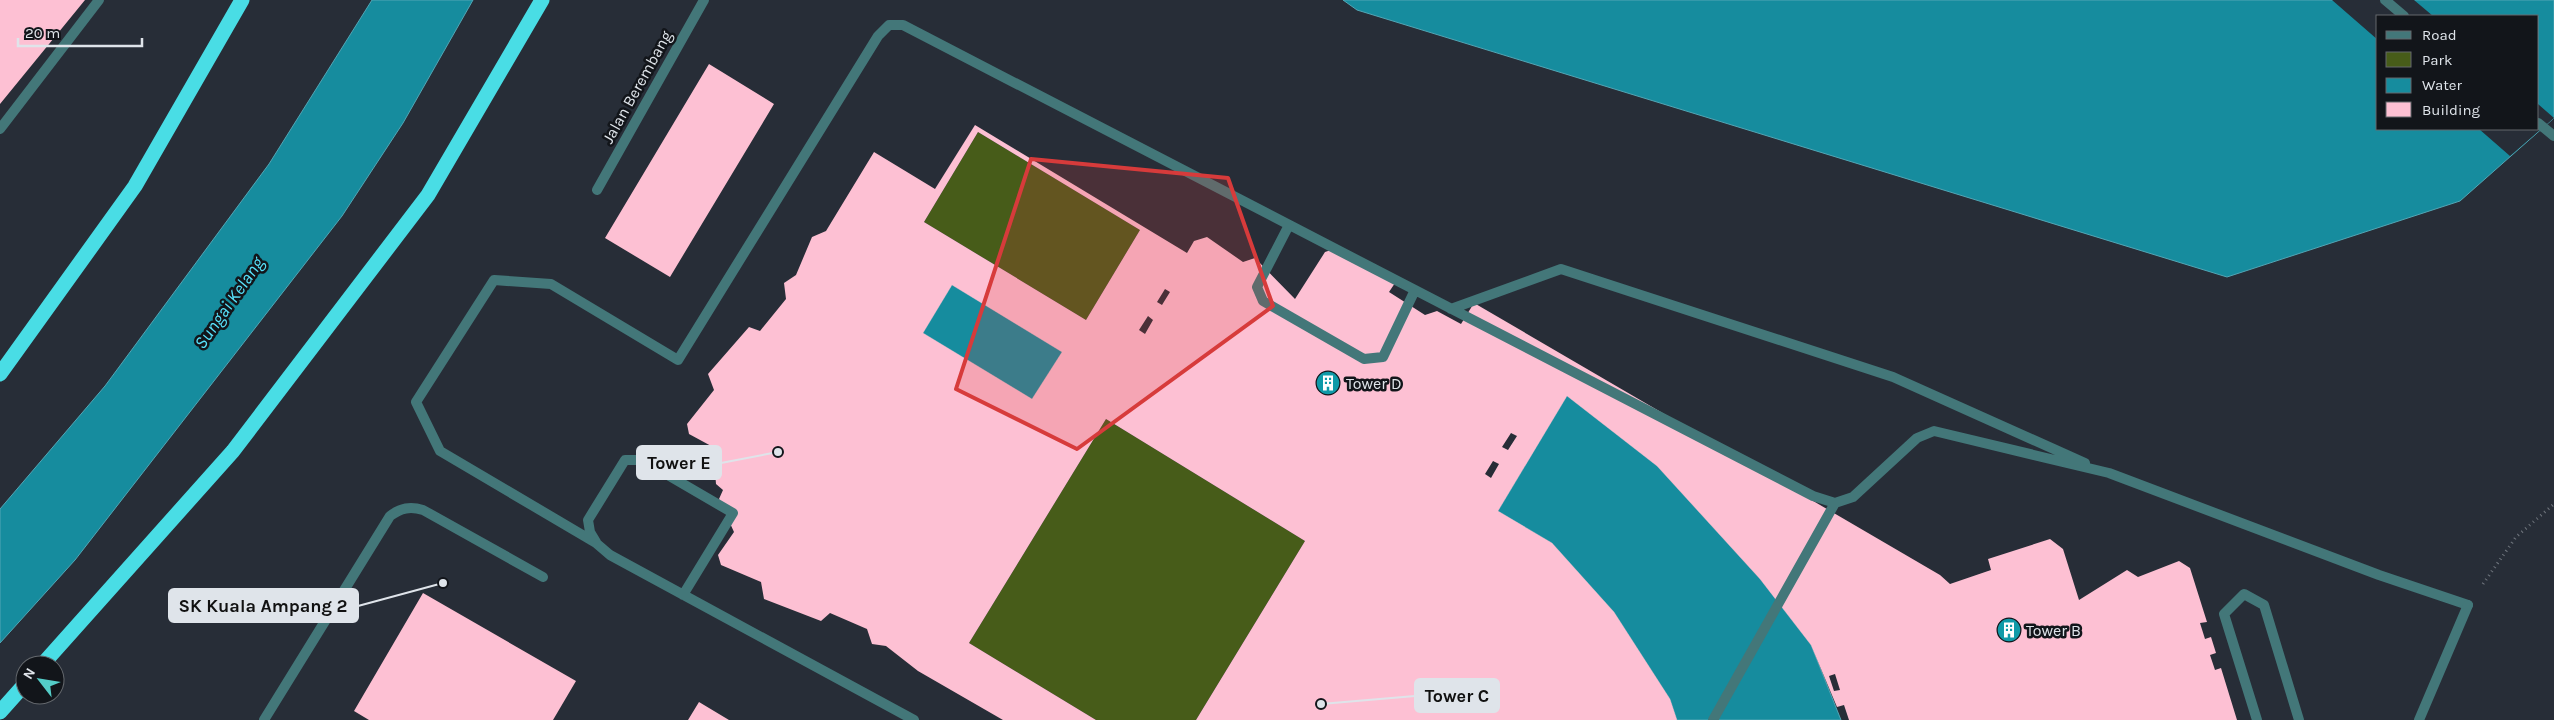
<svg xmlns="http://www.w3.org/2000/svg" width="2554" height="720" viewBox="0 0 2554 720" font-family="Karla,sans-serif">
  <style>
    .green { fill: #475c19 }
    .water { fill: #168c9e; stroke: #52a6b5; fill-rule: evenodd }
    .pier { fill: #272d37 }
    .building { fill: #fdc0d3; fill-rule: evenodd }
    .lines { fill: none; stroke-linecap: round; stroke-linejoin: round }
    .path { stroke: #6f757d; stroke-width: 3; stroke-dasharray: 1 4; stroke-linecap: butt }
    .service { stroke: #437779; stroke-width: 10 }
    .minor { stroke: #437779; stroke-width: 10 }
    .motorway { stroke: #49dde5; stroke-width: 15 }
    .marked { fill: #d73b3b; fill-opacity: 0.2; stroke: #d73b3b; stroke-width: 4; stroke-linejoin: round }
    .labels { text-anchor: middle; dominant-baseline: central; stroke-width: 5; stroke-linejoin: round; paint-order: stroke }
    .street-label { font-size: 16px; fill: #dfe4ea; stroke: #12151a }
    .poi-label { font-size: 16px; fill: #dfe4ea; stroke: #12151a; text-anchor: start }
    .water-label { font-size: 18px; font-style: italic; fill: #58e2fb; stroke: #12151a }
    .leader { fill: none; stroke: #dfe4ea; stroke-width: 2 }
    .callout-dot { fill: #dfe4ea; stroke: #12151a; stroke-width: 2 }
    .callout { fill: #dfe4ea; stroke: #dfe4ea; stroke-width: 2 }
    .callout-label { font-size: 18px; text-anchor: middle; font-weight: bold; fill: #111 }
  </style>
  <rect width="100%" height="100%" fill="#272d37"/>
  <!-- green -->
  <path class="green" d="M978,132L1140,230L1086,320L924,222Z
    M1106,419L1305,541L1196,720H1096L969,643Z"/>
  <!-- water -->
  <path class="water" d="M372,0H473L403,123L342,216L75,560L0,643V509L105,386L269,164Z
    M1343,0H2554V118L2460,201L2227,277L1357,10ZM2378,16H2538V129H2378Z
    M952,285L1062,352L1032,399L923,333Z
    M1567,396L1657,466L1760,579L1811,645L1841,720H1677L1670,699L1614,612L1552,543L1498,511Z"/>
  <!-- pier -->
  <path class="pier" d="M2332,0H2414L2433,16H2378V40Z
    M2538,104L2554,118L2510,156L2479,129H2538Z"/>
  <!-- building -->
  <path class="building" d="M0,0H85L0,104Z
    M709,64L774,104L670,277L605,238Z
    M975,125L1187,253L1194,241L1207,237L1243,262L1255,258L1295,299L1325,252L1340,247L1395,283L1389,292L1425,315L1437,311L1461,324L1474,303L1940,575L1950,584L1991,570L1988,559L2050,539L2063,549L2079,600L2127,570L2138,577L2179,561L2190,568L2207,622L2200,623L2205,639L2211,637L2216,653L2210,655L2215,670L2221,668L2237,720H1849L1844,705L1837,707L1811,645L1760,579L1657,466L1567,396L1498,511L1552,543L1614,612L1670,699L1677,720H1196L1305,541L1106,419L969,643L1096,720H1003L918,671L886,646L872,644L867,629L830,613L821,621L764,599L761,582L721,565L718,555L734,532L719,499L723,490L716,484L713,447L689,434L687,424L714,390L708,374L749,327L760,331L786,299L784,283L796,275L812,237L826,231L874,152L935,189ZM978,132L1140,230L1086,320L924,222ZM952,285L1062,352L1032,399L923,333ZM1165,289L1170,292L1162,305L1157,302ZM1148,316L1153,320L1145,334L1139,330ZM1511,433L1517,436L1508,450L1502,447ZM1493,461L1499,464L1491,478L1485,474ZM1835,674L1840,690L1834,691L1829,676Z
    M423,593L576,681L553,720H369L354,711Z
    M699,702L729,720H688Z"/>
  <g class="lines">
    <!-- path -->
    <path class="path" d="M2483,584L2516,537L2554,504"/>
    <!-- service -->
    <path class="service" d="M2385,0L2404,16
      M2538,123L2554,136
      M0,129L99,0
      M597,190L704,0
      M1289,225L1257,287L1263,301L1364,359L1383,357L1415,290
      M1451,309L1561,269L1893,377L2085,463
      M596,542L590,532L588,520L625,460H642L733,513L683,595
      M264,720L390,516C401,508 410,506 423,510L543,577
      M914,720L610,555L596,543L440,451L416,402L494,280L551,284L678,360L878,36L889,25H903L1813,496L1835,503L1853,497L1917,438L1934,431L2109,473L2379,575L2468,605
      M1713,720L1835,503
      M2257,720L2224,614L2244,594L2264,605L2299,720"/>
    <!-- minor -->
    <path class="minor" d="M2419,720L2468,605"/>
    <!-- motorway -->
    <path class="motorway" d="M0,374L135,186L242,0
      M42,665L233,451L428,195L542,0
      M0,712L25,684"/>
  </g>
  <!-- marked area -->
  <path class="marked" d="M1031,159L1228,178L1273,306L1077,449L956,389Z"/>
  <!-- icons -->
  <defs>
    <g id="building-disc" transform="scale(1.25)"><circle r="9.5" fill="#0f9aa8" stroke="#12151a"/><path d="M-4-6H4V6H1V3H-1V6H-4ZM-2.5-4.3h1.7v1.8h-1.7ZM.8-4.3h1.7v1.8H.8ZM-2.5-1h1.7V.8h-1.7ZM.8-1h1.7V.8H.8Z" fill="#fff"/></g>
  </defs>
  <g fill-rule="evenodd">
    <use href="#building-disc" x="1328" y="383"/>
    <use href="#building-disc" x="2009" y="630"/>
  </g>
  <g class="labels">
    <!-- street labels -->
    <g class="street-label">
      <text transform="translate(637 87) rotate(-61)">Jalan Berembang</text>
    </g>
    <!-- poi labels -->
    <g class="poi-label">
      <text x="1346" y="383">Tower D</text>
      <text x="2026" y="630">Tower B</text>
    </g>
    <!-- water labels -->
    <g class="water-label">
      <text transform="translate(229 303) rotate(-55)">Sungai Kelang</text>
    </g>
  </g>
  <!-- callouts -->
  <path class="leader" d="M778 452L721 463M443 583L358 606M1321 704L1415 696"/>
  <g class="callout-dot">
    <circle cx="778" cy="452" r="5"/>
    <circle cx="443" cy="583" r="5"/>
    <circle cx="1321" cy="704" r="5"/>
  </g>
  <g class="callout">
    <rect x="637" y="446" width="84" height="33" rx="5"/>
    <rect x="169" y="589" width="189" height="33" rx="5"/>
    <rect x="1415" y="679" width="84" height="33" rx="5"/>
  </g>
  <g class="callout-label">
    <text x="679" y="469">Tower E</text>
    <text x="263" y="612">SK Kuala Ampang 2</text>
    <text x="1457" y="702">Tower C</text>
  </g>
  <!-- legend -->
  <rect x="2376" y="15" width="162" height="115" fill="#12151a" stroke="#64686d"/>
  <rect x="2386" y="31" width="25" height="8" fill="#437779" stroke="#64686d"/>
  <text x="2422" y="40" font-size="15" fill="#dfe4ea">Road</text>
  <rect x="2386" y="52" width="25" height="15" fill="#475c19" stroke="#64686d"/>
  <text x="2422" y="65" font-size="15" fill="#dfe4ea">Park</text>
  <rect x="2386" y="78" width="25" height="15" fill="#168c9e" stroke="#64686d"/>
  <text x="2422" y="90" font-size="15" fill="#dfe4ea">Water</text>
  <rect x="2386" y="102" width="25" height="15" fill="#fdc0d3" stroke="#64686d"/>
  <text x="2422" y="115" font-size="15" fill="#dfe4ea">Building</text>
  <!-- north arrow -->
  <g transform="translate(40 680) rotate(301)"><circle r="24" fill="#12151a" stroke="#64686d"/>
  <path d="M0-4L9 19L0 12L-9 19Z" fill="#54cdc8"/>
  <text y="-8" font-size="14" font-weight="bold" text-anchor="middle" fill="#dfe4ea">N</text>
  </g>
  <!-- scale -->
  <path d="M18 38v8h124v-8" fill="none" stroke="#dfe4ea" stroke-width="2.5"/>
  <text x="25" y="38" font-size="15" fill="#dfe4ea" stroke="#12151a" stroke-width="4" paint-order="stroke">20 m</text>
</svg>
